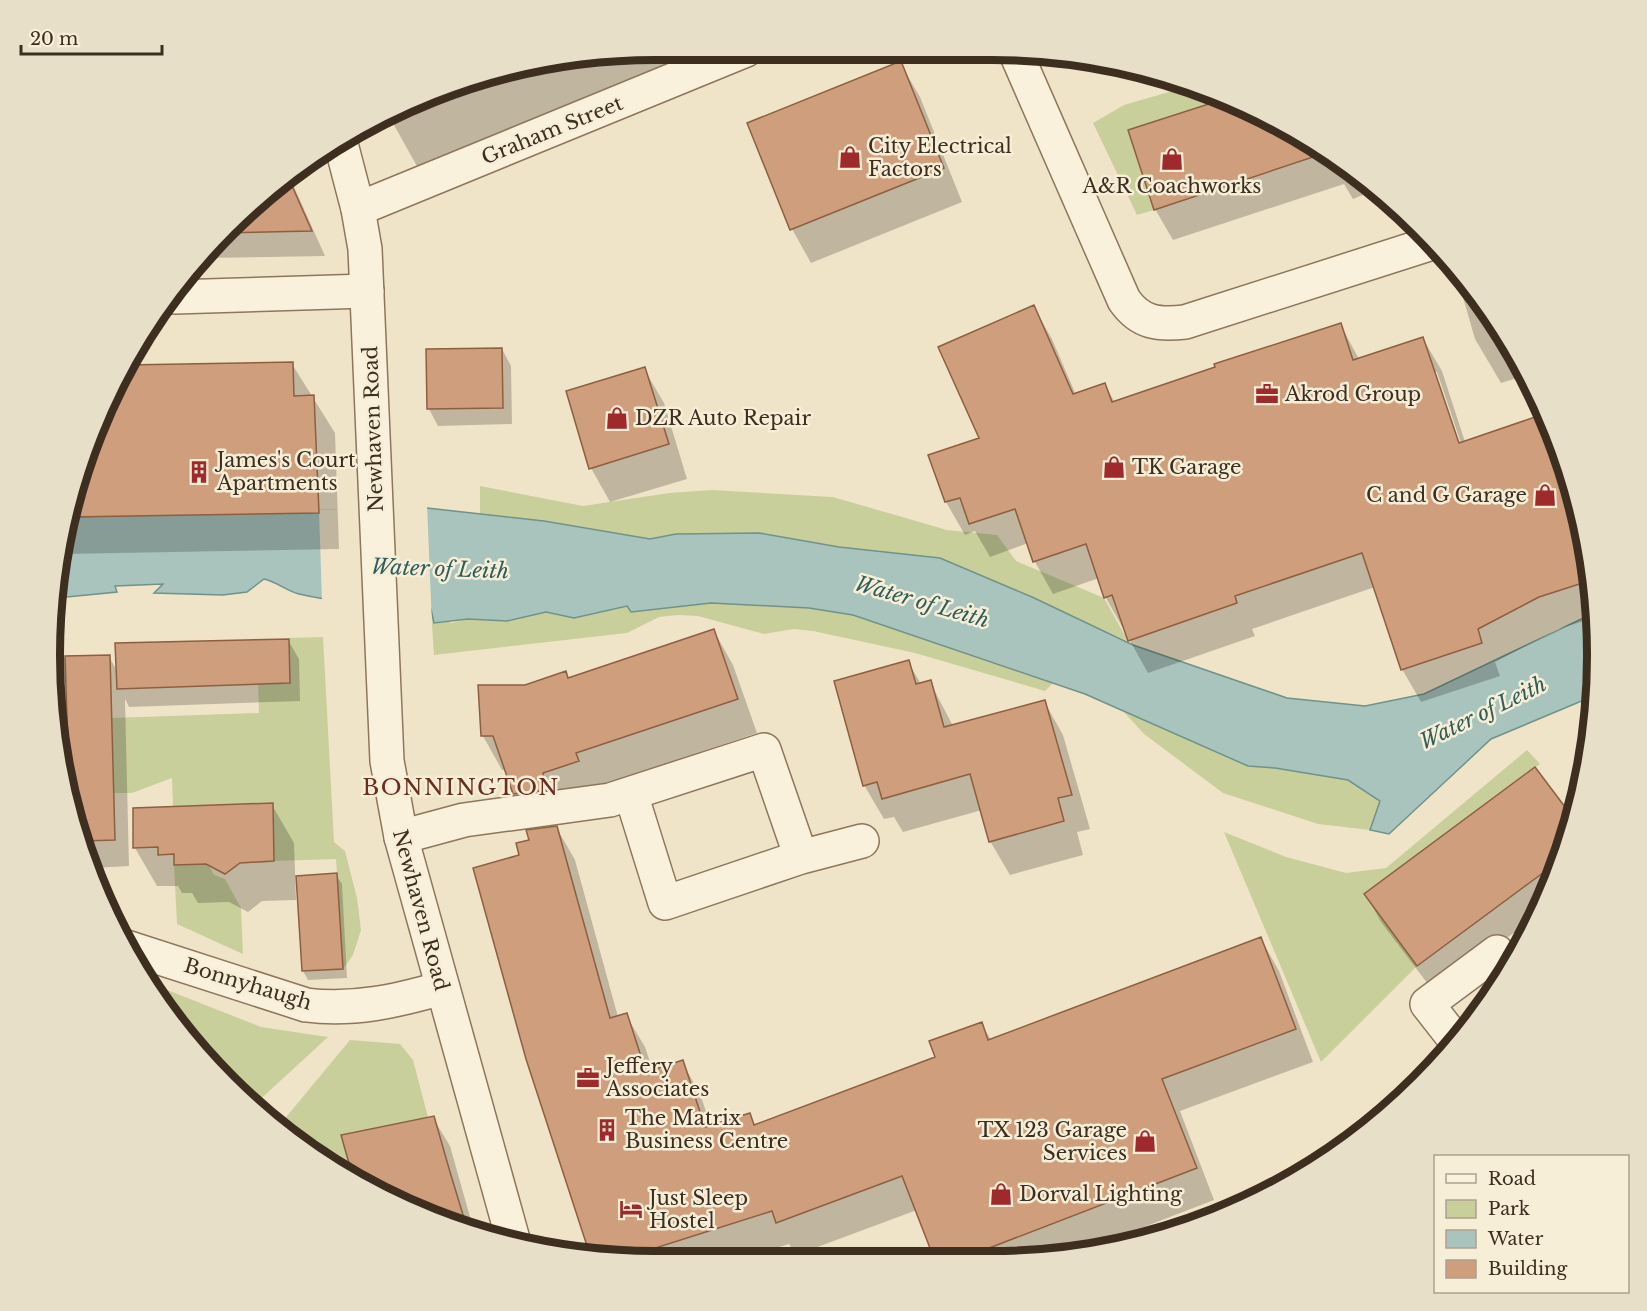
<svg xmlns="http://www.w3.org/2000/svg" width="1647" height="1311" viewBox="0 0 1647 1311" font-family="'Libre Baskerville',serif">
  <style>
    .green { fill: #c9cf9b }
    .water { fill: #a9c4bc; stroke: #6f938a; stroke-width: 1.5 }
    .pier { fill: #f0e4c8 }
    .shadow { fill: #0003; fill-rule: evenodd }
    .building { fill: #cf9f7d; stroke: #8d5f41; stroke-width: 1.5 }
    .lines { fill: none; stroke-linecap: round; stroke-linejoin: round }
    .minor-casing { stroke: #8d765c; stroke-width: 36 }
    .tertiary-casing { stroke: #8d765c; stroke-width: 36 }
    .minor { stroke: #faf1dc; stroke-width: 33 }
    .tertiary { stroke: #faf1dc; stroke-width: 33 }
    .labels { text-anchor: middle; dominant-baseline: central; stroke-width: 5; stroke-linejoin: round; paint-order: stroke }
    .street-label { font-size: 20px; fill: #3d2e20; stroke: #f7eed8 }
    .poi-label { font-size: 20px; fill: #3d2e20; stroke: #f7eed8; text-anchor: start }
    .water-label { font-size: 21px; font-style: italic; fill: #2f5d5a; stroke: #f7eed8 }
    .quarter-label { font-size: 22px; letter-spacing: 1.5px; fill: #6b2e1e; stroke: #f7eed8 }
    .rim { fill: none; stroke: #3d2e20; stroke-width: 8 }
  </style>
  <rect width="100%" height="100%" fill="#f0e4c8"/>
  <!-- green -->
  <path class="green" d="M1193,85L1224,99L1128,130L1154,210L1137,215L1093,123L1124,105Z
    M480,486L583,506L669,493L712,490L833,497L947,530L997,535L1016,561L1104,598L1128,641L940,558L839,547L759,533L676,534L650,539L544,521L480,514Z
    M711,603L809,608L853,615L1053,683L1045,691L915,653L813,631L794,629L764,634L698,616L678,615L659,617L627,633L434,655L431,609L451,623L468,619L507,621L546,612L574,618L628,606Z
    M323,637L334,842L345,851L357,898L361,930L353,955L343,969L336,859L274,861L272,803L173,806L172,778L132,793H114L111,718L259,713L258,684L290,683L289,638Z
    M1123,711L1248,766L1275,768L1348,780L1380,801L1370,830L1318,824L1223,793L1144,734Z
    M1527,750L1540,764L1364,894L1417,966L1321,1062L1224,832L1286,857L1346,873L1386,868Z
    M208,864L214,875L225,879L241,908L243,954L177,924L174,865Z
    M147,982L261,1027L328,1037L254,1105L231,1084L237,1078L176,1006L169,1012Z
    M350,1040L400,1044L413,1060L428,1117L342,1135L352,1174L287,1136L277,1128Z
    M752,1252L774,1261H687Z"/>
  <!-- water -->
  <path class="water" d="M427,508L544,521L650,539L676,534L759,533L839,547L940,558L1032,597L1133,645L1287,698L1365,706L1424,694L1594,613L1596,695L1491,739L1389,834L1370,830L1380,801L1348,780L1275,768L1248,766L1085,694L853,615L809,608L711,603L631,612L627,606L574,618L546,612L507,621L468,619L434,623L431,609C387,605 342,604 299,594C287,591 277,582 264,579L247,592L223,595L154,593L163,584L115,586L117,592L57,598L68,517Z"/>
  <!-- pier -->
  <path class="pier" d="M427,505L432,625L429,612L322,601L319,510Z"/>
  <!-- shadow -->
  <path class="shadow" d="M656,50H740L423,177L389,116L499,70Z
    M900,63L920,97L962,202L811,263L792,229L749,124Z
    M1226,99L1295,131L1361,178L1365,194L1353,199L1344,184L1173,240L1155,209L1130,131Z
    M290,178L325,256L203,258L227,227Z
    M1470,284L1516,353L1527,375L1501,383L1475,339L1460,287Z
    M1033,306L1052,339L1076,395L1105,385L1115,403L1340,324L1359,359L1423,339L1442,371L1465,442L1545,416L1565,461L1592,577L1594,618L1558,629L1495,662L1500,676L1421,702L1402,669L1375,587L1252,629L1255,636L1148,673L1106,598L1099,578L1053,594L1035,562L1028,543L990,557L975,531L965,535L946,502L930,456L981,439ZM1433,372H1437L1463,449L1460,450Z
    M502,349L511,366L512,424L438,426L429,409Z
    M292,364L335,433L339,549L63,554L70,498Z
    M644,369L664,403L687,479L610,502L591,468Z
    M714,631L733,665L757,733L595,787L561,808L566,824L555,825L575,860L618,1017L626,1015L645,1047L653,1071L682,1062L700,1094L711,1126L749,1114L756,1126L937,1058L981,1023L991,1040L1261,939L1279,971L1313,1062L1180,1111L1214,1200L1079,1252L1031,1260L936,1261L917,1210L796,1255L789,1244L735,1261H655L591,1255L528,1058L521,856L536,831L515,794L507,770H502L483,736L479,686L526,687L569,680Z
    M288,640L299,659L300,701L129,707L125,699L129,866L93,868L70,812L50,658L109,657L118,672Z
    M908,662L921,684L930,682L953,726L1044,701L1063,735L1090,829L1077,832L1083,855L1010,875L990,841L982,810L903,832L894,817L884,819L864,785Z
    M1535,769L1574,821L1539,914L1434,992L1381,922L1366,895Z
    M272,805L294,843L296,900L262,901L248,912L229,902L198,903L192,893H182L178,886H157L135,848Z
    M336,875L342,884L347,978L308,980L303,971Z
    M176,1008L236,1079L246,1098L200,1055L170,1013Z
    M433,1118L450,1146L474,1231L423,1215L354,1175L343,1136Z"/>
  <!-- building -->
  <path class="building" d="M901,61L944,168L790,230L747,123Z
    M1224,99L1295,131L1325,153L1154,210L1128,130Z
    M289,179L312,231L222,233L227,227Z
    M1034,305L1073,394L1105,383L1112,402L1215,367L1214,364L1341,323L1353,360L1423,337L1459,443L1544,414L1565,461L1592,580L1539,597L1478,629L1482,643L1401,670L1362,553L1235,596L1237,603L1128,641L1112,595L1104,598L1086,544L1033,562L1015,509L969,524L960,498L945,502L928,455L979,438L938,347Z
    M502,348L503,408L427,409L426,349Z
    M293,362L294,396L314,395L319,513L68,517L70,498L125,365Z
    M645,367L669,444L589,469L566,391Z
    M714,629L738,699L576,753L579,761L543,773L547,790L513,794L493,736H481L478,685H525L566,671L568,678Z
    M289,639L290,683L117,689L115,643Z
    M110,655L115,840L82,841L70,811L65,656Z
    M909,660L916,684L931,680L944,727L1045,700L1072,795L1058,798L1064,821L989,842L970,774L882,799L877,782L863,786L834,681Z
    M1535,767L1574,819L1559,861L1417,966L1364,894Z
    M273,803L274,861L240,863L225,874L206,864L174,865V854L158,855V847L133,848V808Z
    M557,826L610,1018L627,1013L646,1072L683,1060L705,1127L750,1113L754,1125L935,1057L929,1041L982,1022L988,1040L1261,937L1296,1029L1162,1079L1197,1168L984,1250L988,1260L935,1261L902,1176L776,1223L772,1211L624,1258L590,1255L526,1059L473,868L519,855L516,843L529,840L526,830Z
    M337,873L343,969L302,971L296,876Z
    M434,1116L450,1172L467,1228L423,1215L352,1174L341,1135Z"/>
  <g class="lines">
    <!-- minor casing -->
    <g class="minor-casing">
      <path id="minor" d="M1015,51L1124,300C1140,323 1158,325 1185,322L1432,243
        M358,209L746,50
        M174,297L367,291
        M631,794L665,903L801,857L862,841
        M401,837L464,820L610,800L764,750L801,857
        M126,947L306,1005C353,1011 397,1001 442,988
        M1456,1041L1427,1004L1497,952"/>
    </g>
    <!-- tertiary casing -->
    <g class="tertiary-casing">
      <path id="tertiary" d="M340,140L358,209L365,249L387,761L401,837L514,1243"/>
    </g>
    <!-- minor -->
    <use href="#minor" class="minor"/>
    <!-- tertiary -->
    <use href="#tertiary" class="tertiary"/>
  </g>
  <!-- icons -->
  <defs>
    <g id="shop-bare" transform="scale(1.8)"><path d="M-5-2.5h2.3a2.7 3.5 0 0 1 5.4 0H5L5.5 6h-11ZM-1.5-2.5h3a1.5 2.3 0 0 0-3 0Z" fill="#9e2a2b" stroke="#f7eed8" stroke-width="2.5" paint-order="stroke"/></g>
    <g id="office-bare" transform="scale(1.8)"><path d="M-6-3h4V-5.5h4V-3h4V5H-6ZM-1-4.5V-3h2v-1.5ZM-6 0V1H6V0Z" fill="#9e2a2b" stroke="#f7eed8" stroke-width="2.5" paint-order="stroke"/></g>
    <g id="building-bare" transform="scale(1.8)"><path d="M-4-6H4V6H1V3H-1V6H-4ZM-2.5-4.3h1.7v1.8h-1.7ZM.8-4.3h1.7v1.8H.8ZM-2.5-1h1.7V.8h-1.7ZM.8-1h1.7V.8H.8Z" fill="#9e2a2b" stroke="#f7eed8" stroke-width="2.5" paint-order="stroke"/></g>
    <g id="hotel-bare" transform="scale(1.8)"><path d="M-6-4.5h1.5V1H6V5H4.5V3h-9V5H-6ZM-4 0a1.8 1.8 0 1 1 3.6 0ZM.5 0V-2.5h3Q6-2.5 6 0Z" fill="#9e2a2b" stroke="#f7eed8" stroke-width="2.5" paint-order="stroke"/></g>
  </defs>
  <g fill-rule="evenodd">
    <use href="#shop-bare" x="850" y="157"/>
    <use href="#shop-bare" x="1172" y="159"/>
    <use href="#office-bare" x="1267" y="394"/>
    <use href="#shop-bare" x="617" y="418"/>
    <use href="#shop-bare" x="1114" y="467"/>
    <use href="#building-bare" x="199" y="472"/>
    <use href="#shop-bare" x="1545" y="495"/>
    <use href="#office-bare" x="588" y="1078"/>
    <use href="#building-bare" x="607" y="1130"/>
    <use href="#shop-bare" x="1145" y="1141"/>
    <use href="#shop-bare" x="1001" y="1194"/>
    <use href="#hotel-bare" x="631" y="1209"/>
  </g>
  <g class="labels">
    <!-- street labels -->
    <g class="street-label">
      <text transform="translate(552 130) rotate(-22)">Graham Street</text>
      <text transform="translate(373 429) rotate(-92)">Newhaven Road</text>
      <text transform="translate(421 910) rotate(75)">Newhaven Road</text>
      <text transform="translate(248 984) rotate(17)">Bonnyhaugh</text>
    </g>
    <!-- poi labels -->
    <g class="poi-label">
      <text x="868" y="146">City Electrical<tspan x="868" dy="23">Factors</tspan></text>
      <text x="1172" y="186" text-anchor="middle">A&amp;R Coachworks</text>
      <text x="1285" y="394">Akrod Group</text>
      <text x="635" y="418">DZR Auto Repair</text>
      <text x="217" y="460">James's Court<tspan x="217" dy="23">Apartments</tspan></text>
      <text x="1132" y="467">TK Garage</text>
      <text x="1527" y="495" text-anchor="end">C and G Garage</text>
      <text x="606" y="1066">Jeffery<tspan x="606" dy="23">Associates</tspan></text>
      <text x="625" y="1118">The Matrix<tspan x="625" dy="23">Business Centre</tspan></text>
      <text x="1127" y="1130" text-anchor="end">TX 123 Garage<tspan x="1127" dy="23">Services</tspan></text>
      <text x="1019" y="1194">Dorval Lighting</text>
      <text x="649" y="1198">Just Sleep<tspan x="649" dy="23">Hostel</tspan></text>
    </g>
    <!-- water labels -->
    <g class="water-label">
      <text transform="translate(440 569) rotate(2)">Water of Leith</text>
      <text transform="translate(922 602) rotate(16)">Water of Leith</text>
      <text transform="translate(1483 713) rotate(-26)">Water of Leith</text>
    </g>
    <!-- quarter labels -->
    <g class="quarter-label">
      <text x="461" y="787">BONNINGTON</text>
    </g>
  </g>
  <!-- crop -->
  <path d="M0 0H1647V1311H0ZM655 60H992A595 595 0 0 1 1587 655V656A595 595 0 0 1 992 1251H655A595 595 0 0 1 60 656V655A595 595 0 0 1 655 60Z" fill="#e8dfc9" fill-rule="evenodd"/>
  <path class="rim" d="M655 60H992A595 595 0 0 1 1587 655V656A595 595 0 0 1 992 1251H655A595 595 0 0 1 60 656V655A595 595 0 0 1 655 60Z"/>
  <!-- legend -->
  <rect x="1434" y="1155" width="195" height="138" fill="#f7eed8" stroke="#ada18e" stroke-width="1.5"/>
  <rect x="1446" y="1174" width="30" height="9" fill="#faf1dc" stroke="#ada18e" stroke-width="1.5"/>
  <text x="1488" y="1185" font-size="18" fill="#3d2e20">Road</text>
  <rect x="1446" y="1200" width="30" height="18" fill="#c9cf9b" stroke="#ada18e" stroke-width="1.5"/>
  <text x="1488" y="1215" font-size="18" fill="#3d2e20">Park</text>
  <rect x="1446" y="1230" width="30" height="18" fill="#a9c4bc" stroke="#ada18e" stroke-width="1.5"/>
  <text x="1488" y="1245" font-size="18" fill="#3d2e20">Water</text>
  <rect x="1446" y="1260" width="30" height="18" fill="#cf9f7d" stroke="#ada18e" stroke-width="1.5"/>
  <text x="1488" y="1275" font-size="18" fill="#3d2e20">Building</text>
  <!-- scale -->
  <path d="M21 45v9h141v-9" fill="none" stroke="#3d2e20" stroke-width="3"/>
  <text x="30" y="45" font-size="18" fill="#3d2e20" stroke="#f7eed8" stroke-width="4.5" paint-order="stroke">20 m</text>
</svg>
